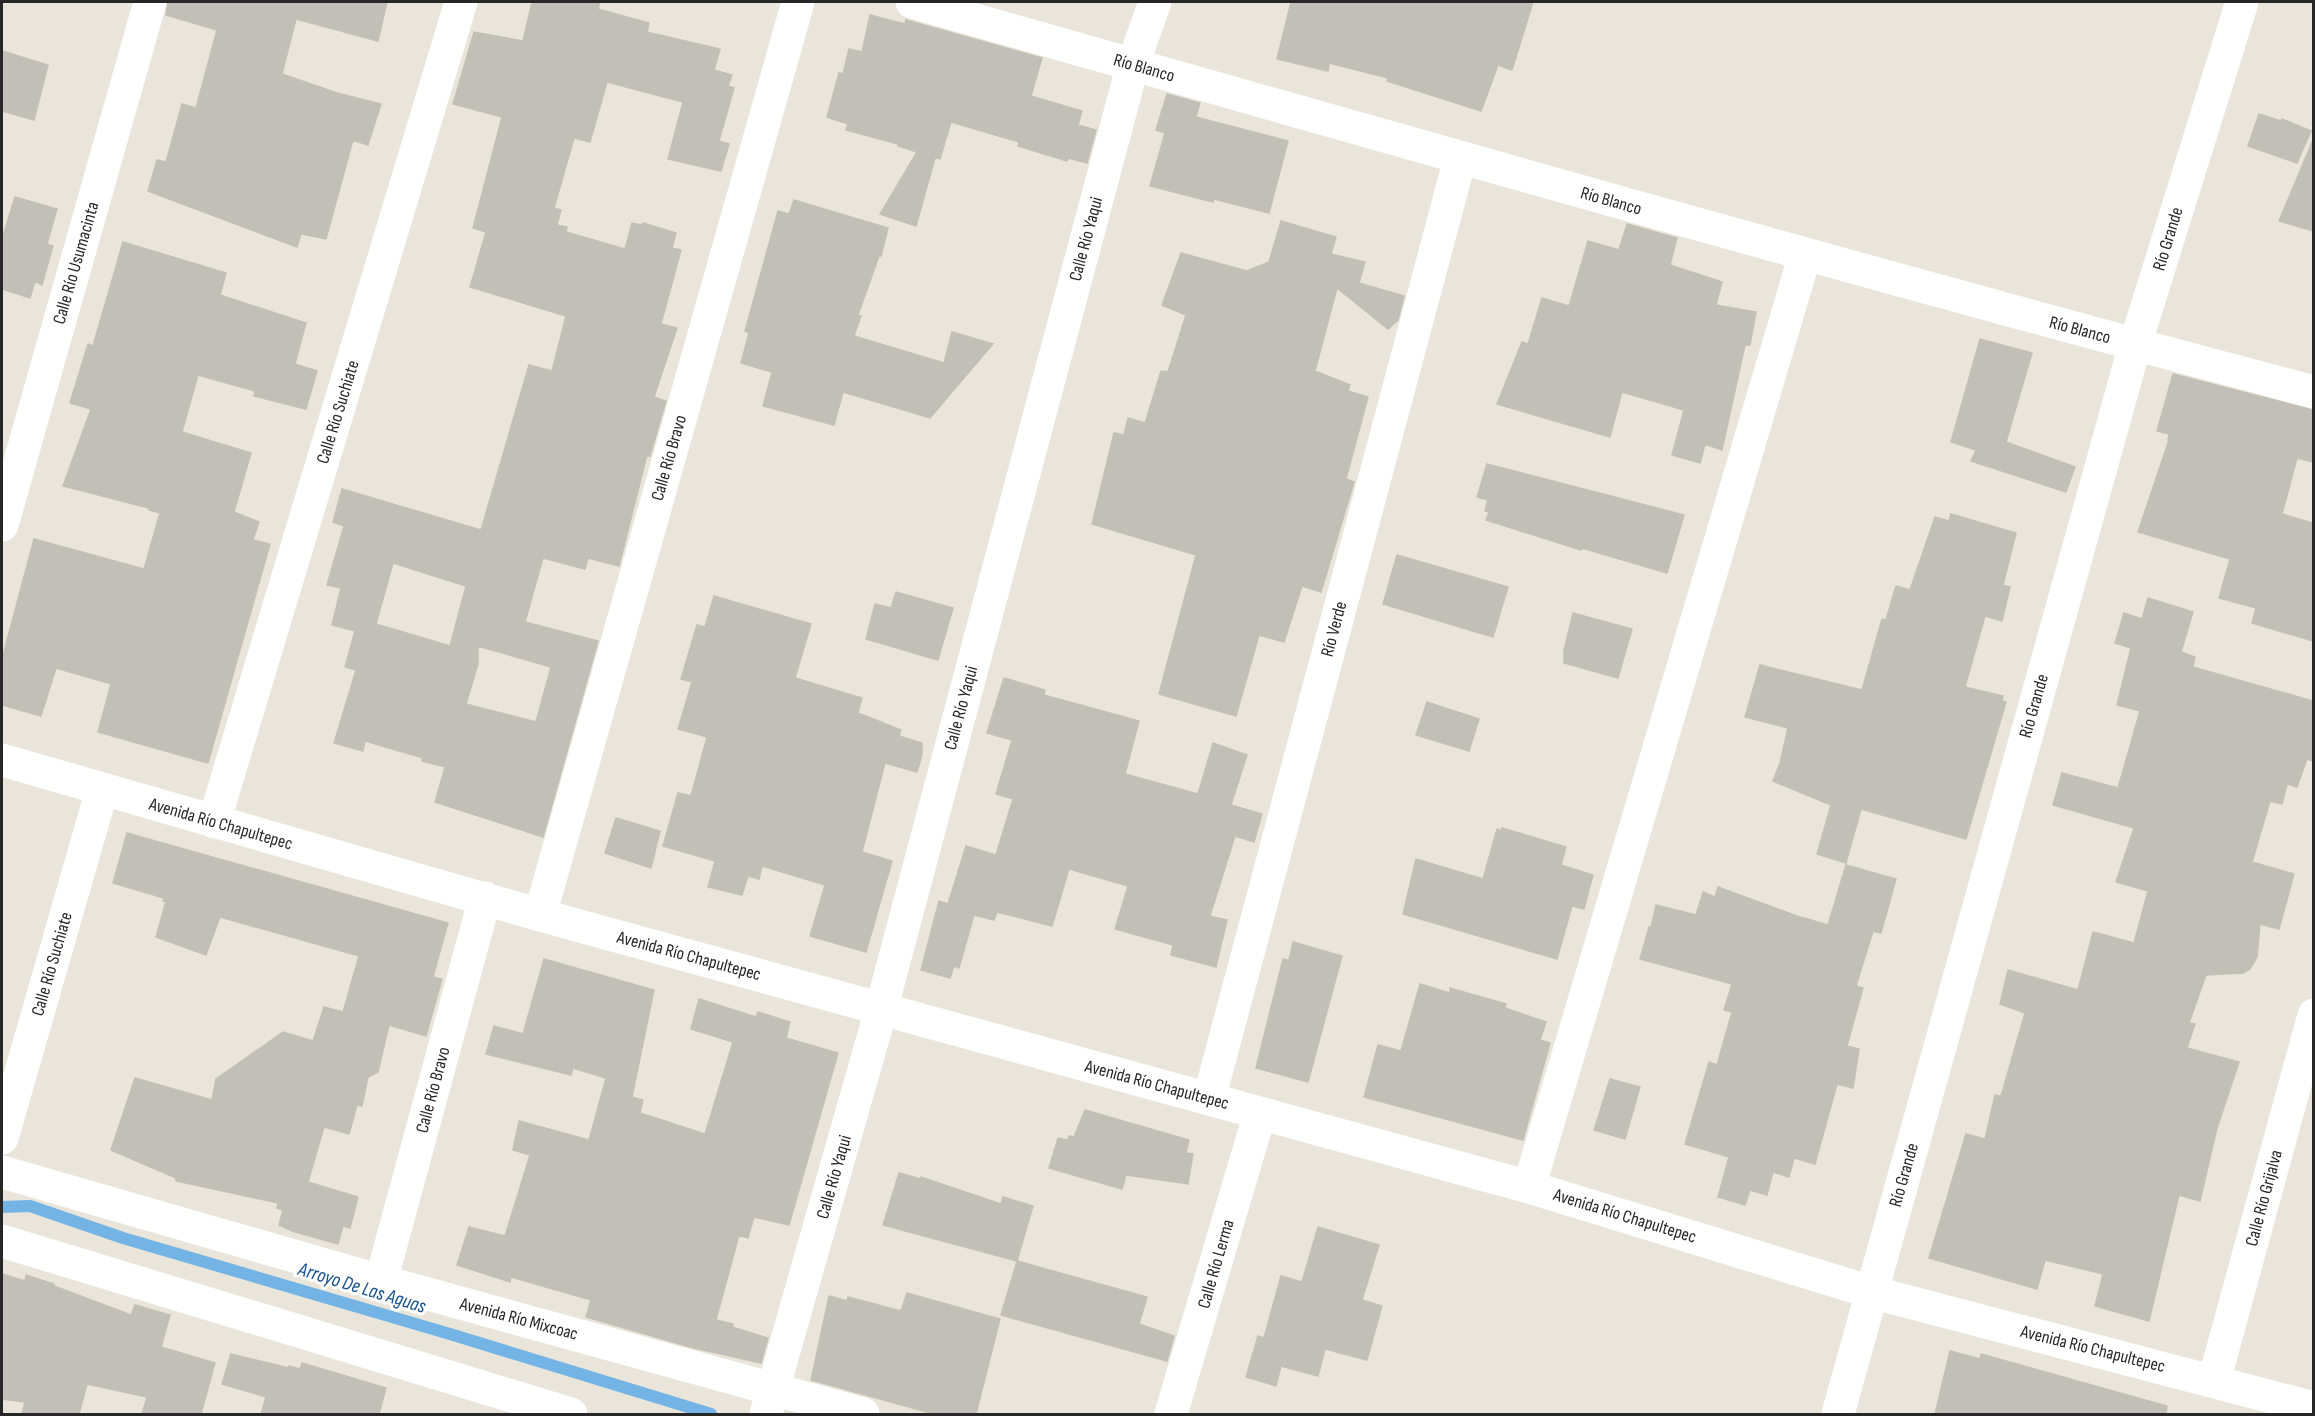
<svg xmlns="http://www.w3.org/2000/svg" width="2315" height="1416" viewBox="0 0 2315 1416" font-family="'Sofia Sans Condensed',sans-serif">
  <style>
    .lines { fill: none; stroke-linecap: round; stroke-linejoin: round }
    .stream { stroke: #73b4e5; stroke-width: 12 }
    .building { fill: #c1bfb7; stroke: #c4c1b4; stroke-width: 1.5; fill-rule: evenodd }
    .minor { stroke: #fff; stroke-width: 33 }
    .tertiary { stroke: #fff; stroke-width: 33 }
    .labels { text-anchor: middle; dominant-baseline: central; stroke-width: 6; stroke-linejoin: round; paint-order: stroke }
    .street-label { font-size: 18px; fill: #272727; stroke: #fff }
    .water-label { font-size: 20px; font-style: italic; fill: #16518d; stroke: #fff }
  </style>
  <rect width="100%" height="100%" fill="#e9e5da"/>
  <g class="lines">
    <!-- stream -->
    <path class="stream" d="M2,1207L30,1206L123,1238L450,1334L711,1414"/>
  </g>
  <!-- building -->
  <path class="building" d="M168,2H387L378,41L296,19L282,74L337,93L381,104L368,145L353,140L326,239L301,234L297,247L148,191L157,160L166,162L182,104L196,108L217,30L166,15Z
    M532,2H600L598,9L649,23L647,32L720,49L714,70L732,75L728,86L734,88L719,141L729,144L721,171L668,159L683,102L607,82L590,142L574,138L554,208L561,210L557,225L567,227L566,232L625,249L632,223L642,225L643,223L676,233L672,248L681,250L661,324L677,328L654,397L666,401L650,456L647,455L619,566L588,558L585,569L543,558L525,622L598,641L543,837L435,802L445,767L422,761L423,758L365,741L363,751L334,743L356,670L345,667L355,631L332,625L341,588L327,585L344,526L333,522L342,489L481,530L529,365L552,371L566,316L470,287L486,232L473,228L502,117L453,104L474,32L523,41ZM393,563L466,586L450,646L376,624ZM478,646L551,667L536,722L466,704L478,664Z
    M1291,2H1533L1512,70L1498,65L1481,111L1387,81L1388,78L1329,63L1328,71L1277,59Z
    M870,15L905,24L906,20L1042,58L1031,96L1082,111L1078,125L1096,130L1087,163L1068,158L1067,161L1018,146L1019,142L951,122L940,159L935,158L916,226L880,214L917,152L898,146V144L846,130L848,124L827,117L839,73L843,74L849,49L862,52Z
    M2,51L48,65L34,120L2,111Z
    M1167,94L1200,103L1196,117L1288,141L1269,213L1214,199L1213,202L1150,186L1165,133L1156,130Z
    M2259,114L2281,121L2282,119L2311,131L2297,163L2248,146Z
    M2313,140V231L2279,221Z
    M15,197L57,209L47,244L53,246L42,285L35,281L30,298L2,289V239Z
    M794,200L888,228L881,256H879L858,315L861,316L854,336L944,363L952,332L993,344L930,418L843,392L834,425L763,406L772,372L741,363L749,333L745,331L778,211L789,214Z
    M1281,221L1336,237L1331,254L1365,262L1359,283L1404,296L1398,320L1388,329L1337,288L1315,371L1350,385L1348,391L1368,397L1346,479L1354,482L1321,592L1302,586L1284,642L1259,635L1236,716L1159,694L1196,555L1092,524L1114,433L1124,435L1128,418L1145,423L1161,371L1168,372L1186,315L1162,305L1181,253L1247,271L1269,262Z
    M1627,224L1677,238L1670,265L1722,282L1716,305L1756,312L1750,345H1745L1722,450L1705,444L1700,463L1672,455L1684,410L1622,392L1610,437L1497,404L1522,342L1528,344L1542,298L1569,306L1588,241L1619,250Z
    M123,242L226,273L220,295L306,323L295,364L317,371L306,409L254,396L255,391L198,375L182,432L251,453L234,512L259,522L253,540L270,544L208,763L98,732L111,684L56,668L41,716L2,705V659L34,539L144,569L160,513L149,510V508L63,486L91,409L70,403L88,344L93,346Z
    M1980,339L2032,353L2006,442L2075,467L2066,492L1971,461L1976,450L1951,442Z
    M2173,374L2313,410V462L2297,458L2282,514L2313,523V641L2252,623L2256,608L2219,598L2230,559L2138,532L2169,440H2168L2169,434L2157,431Z
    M1487,464L1684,515L1667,573L1582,548L1581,550L1486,520L1489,512L1485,511L1488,500L1477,497Z
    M1951,514L2016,533L2003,585L2010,587L2002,621L1985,616L1965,687L2003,696L2002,701L2006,702L1966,839L1861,809L1846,863L1817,854L1831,805L1773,781L1780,763L1788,728L1745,717L1760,665L1862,690L1882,619L1886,620L1896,586L1910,590L1935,517L1949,521Z
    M1397,555L1508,587L1493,637L1383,604Z
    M896,592L953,608L938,660L866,639L875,604L891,608Z
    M714,596L811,624L795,678L862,698L858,713L901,730L899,736L922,743V755L917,772L885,763L862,852L892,861L866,952L810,936L825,885L762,866L759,879L748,876L742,895L708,887L715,861L663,846L678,793L691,796L707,737L678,729L692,682L681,679L697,625L705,627Z
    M2148,598L2193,612L2181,652L2195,657L2193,667L2313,701V761L2307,759L2297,787L2287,784L2282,804L2270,801L2252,862L2294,874L2279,929L2260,924L2257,957L2250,969L2243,973L2206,975L2189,1023L2195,1024L2187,1048L2239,1062L2217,1128L2200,1201L2179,1195L2149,1321L2095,1306L2103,1274L2045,1260L2037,1289L1929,1258L1966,1134L1985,1139L1995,1095L2001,1096L2025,1013L2000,1004L2008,970L2078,990L2093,932L2134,943L2148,891L2116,882L2134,828L2053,805L2062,773L2118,788L2140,711L2117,705L2131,648L2115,643L2124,613L2142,619Z
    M1573,613L1632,629L1618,678L1564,663V650Z
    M1004,678L1045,690L1044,695L1139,721L1125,774L1198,794L1213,743L1247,755L1231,805L1262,814L1254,842L1235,836L1210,916L1227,920L1216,967L1171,955L1173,945L1115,929L1128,886L1069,869L1052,926L997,912L994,920L974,915L959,968L954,966L950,978L921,970L939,901L948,904L966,846L996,855L1013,799L996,794L1012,740L987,733Z
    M1427,702L1479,719L1469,751L1416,735Z
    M616,818L660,831L651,868L605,853Z
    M1502,828L1566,847L1561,865L1593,875L1584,909L1572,906L1557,959L1403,914L1416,859L1483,879L1497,829L1501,831Z
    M127,833L448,923L433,977L442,979L426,1036L389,1025L378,1072L368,1077L362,1106L357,1105L349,1134L324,1127L308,1182L358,1197L350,1228L343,1226L338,1244L292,1231L279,1225L283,1210L277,1208L278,1203L176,1181V1178L111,1150L135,1078L212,1100L216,1079L283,1032L313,1041L324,1007L343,1012L359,956L220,917L206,955L156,937L166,901H163L164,898L113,883Z
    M1846,865L1896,879L1881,933L1873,931L1856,986L1863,988L1847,1046L1859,1049L1853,1088L1837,1084L1815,1164L1794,1158L1789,1177L1773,1172L1767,1195L1750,1190L1745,1205L1718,1197L1729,1157L1685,1144L1709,1062L1717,1065L1732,1012L1724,1010L1732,984L1640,959L1649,927L1651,928L1656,905L1696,915L1703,892L1715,897L1718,887L1797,916L1828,925Z
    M1293,942L1342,956L1308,1082L1256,1068L1283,959L1289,960Z
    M544,959L654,990L632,1097L643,1100L640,1113L705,1134L733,1042L691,1029L699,999L756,1017L758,1012L790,1022L786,1038L838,1053L789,1225L754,1217L748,1238L739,1235L716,1320L733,1324L732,1327L768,1338L761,1363L690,1347L586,1317L591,1300L511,1277L510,1282L457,1265L469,1227L505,1236L530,1155L513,1150L519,1121L589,1140L606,1078L573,1068L571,1075L486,1054L494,1026L523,1034Z
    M1420,984L1450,993V988L1506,1004L1505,1008L1546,1022L1540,1040L1550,1043L1523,1140L1364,1097L1378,1045L1401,1051Z
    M1610,1079L1640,1087L1625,1139L1594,1130Z
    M1085,1110L1189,1140L1186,1153L1193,1154L1188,1184L1126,1175L1122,1189L1049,1168L1058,1138L1068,1140L1069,1136L1074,1137Z
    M899,1173L921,1179V1177L1001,1204L1003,1197L1033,1206L1017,1261L1147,1297L1139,1324L1174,1336L1167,1361L1001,1315L1017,1261L883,1225Z
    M1318,1227L1379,1245L1362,1300L1382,1306L1367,1360L1325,1349L1318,1376L1281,1366L1276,1386L1246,1377L1258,1336L1264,1338L1281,1276L1302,1282Z
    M2,1274L25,1281L26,1275L54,1284V1286L131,1315L135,1305L170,1315L161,1347L215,1363L201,1414H142L147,1397L87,1384L79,1414H22L25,1402L2,1399Z
    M907,1293L1000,1319L976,1414H934L811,1380L829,1296L847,1301L848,1297L901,1311Z
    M1950,1351L1980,1359L1981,1354L2167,1406L2166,1414H1935Z
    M231,1354L289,1368V1366L300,1369L302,1363L386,1388L379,1414H261L266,1397L222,1384Z"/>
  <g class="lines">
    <!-- minor -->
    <path class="minor" d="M2,525L150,2
      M2,760L540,915L1529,1187L1871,1292L2314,1408
      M214,822L461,2
      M540,915L798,2
      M1209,1099L1460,159
      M2,1138L102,790
      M2,1172L381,1281L863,1414
      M1529,1187L1805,255
      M2,1241L571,1414
      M381,1281L485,898
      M2214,1381L2314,1015
      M766,1414L881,1010L1133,64L1155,2
      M1171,1414L1260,1113
      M1838,1414L2135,345L2242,2"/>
    <!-- tertiary -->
    <path class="tertiary" d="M912,2C1378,134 1845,268 2314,392"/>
  </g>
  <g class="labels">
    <!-- street labels -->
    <g class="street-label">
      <text transform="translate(1144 68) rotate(16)">Río Blanco</text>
      <text transform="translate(1611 201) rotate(16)">Río Blanco</text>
      <text transform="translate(1086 239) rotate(-75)">Calle Río Yaqui</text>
      <text transform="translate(2168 239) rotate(-73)">Río Grande</text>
      <text transform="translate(76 263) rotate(-74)">Calle Río Usumacinta</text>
      <text transform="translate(2080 330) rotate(15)">Río Blanco</text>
      <text transform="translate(338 412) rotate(-73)">Calle Río Suchiate</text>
      <text transform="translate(669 458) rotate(-74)">Calle Río Bravo</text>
      <text transform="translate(1334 629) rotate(-75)">Río Verde</text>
      <text transform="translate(2034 706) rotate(-74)">Río Grande</text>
      <text transform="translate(961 708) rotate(-75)">Calle Río Yaqui</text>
      <text transform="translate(221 824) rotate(16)">Avenida Río Chapultepec</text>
      <text transform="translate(689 956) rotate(15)">Avenida Río Chapultepec</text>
      <text transform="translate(52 964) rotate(-74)">Calle Río Suchiate</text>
      <text transform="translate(1157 1085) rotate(15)">Avenida Río Chapultepec</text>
      <text transform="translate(433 1090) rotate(-75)">Calle Río Bravo</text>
      <text transform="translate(1904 1175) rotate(-74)">Río Grande</text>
      <text transform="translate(834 1177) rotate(-74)">Calle Río Yaqui</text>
      <text transform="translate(2264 1198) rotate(-75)">Calle Río Grijalva</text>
      <text transform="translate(1625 1216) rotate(17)">Avenida Río Chapultepec</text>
      <text transform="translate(1216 1264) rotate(-74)">Calle Río Lerma</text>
      <text transform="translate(519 1319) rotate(15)">Avenida Río Mixcoac</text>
      <text transform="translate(2093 1349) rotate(14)">Avenida Río Chapultepec</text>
    </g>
    <!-- water labels -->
    <g class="water-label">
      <text transform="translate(362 1288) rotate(17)">Arroyo De Las Aguas</text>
    </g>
  </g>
  <!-- border -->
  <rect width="2315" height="1416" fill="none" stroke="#272727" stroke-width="6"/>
</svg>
